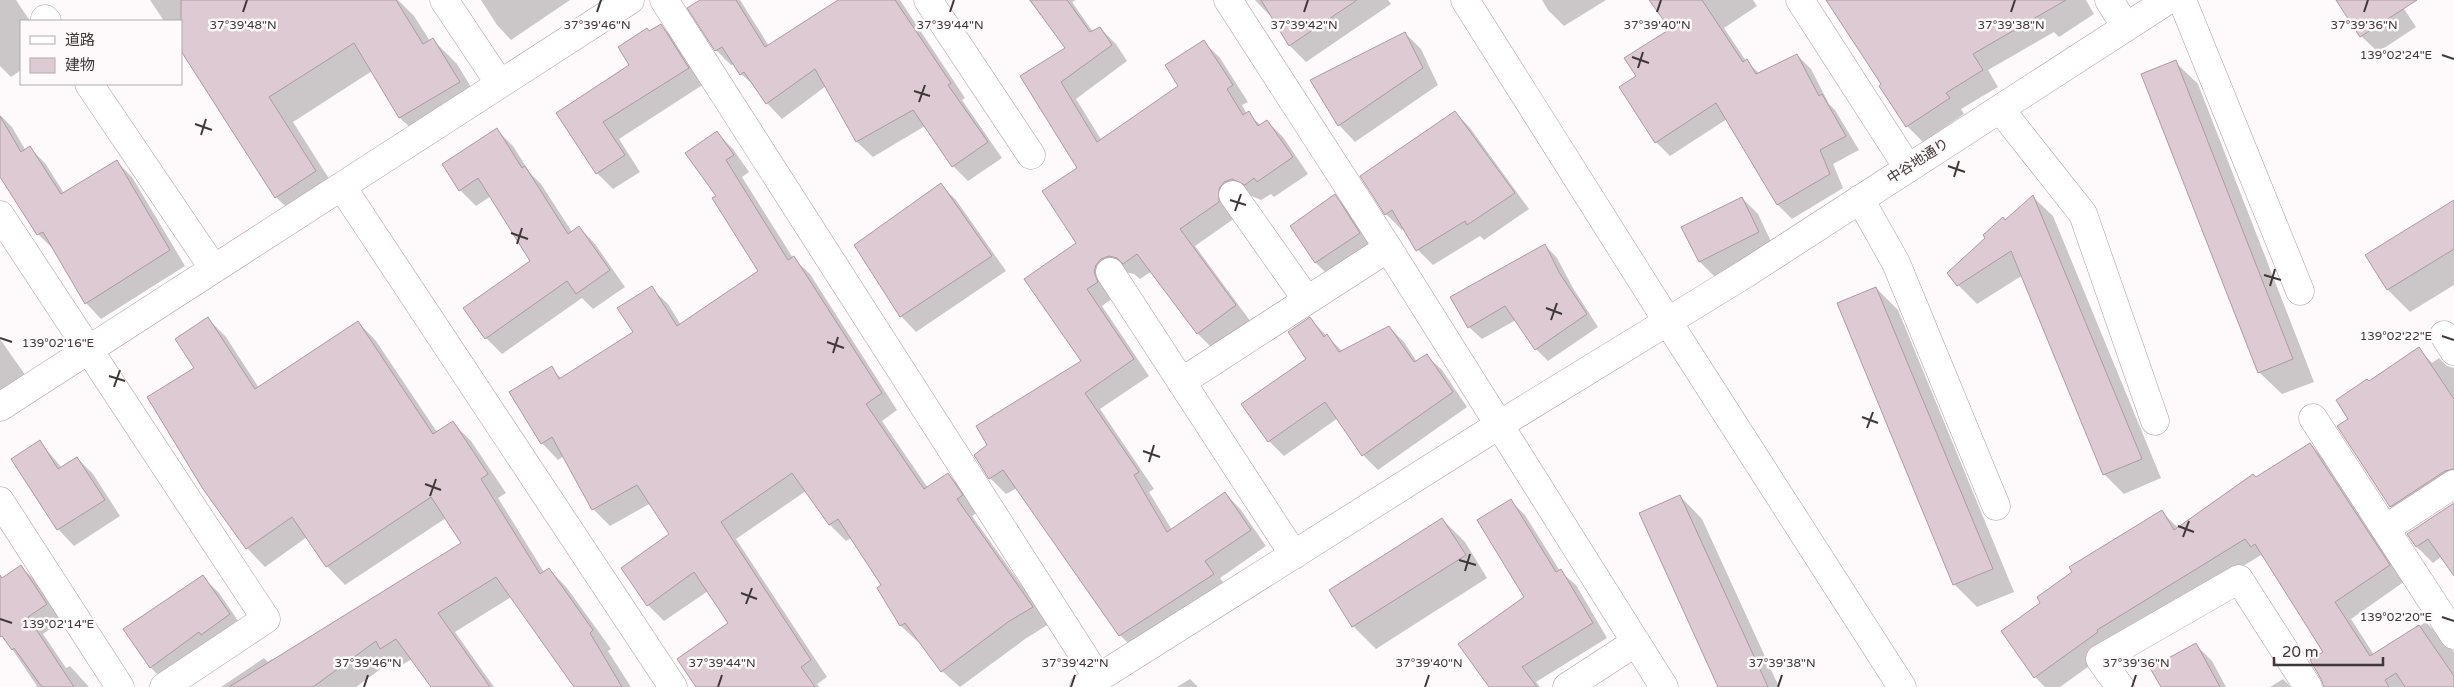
<svg xmlns="http://www.w3.org/2000/svg" width="2454" height="687" viewBox="0 0 2454 687" font-family="'Varela Round','Noto Sans JP',sans-serif">
  <style>
    .shadow { fill: #0003 }
    .building { fill: #decad2; stroke: #ad9aa2 }
    .lines { fill: none; stroke-linecap: round; stroke-linejoin: round }
    .street-casing { stroke: #af9b9d; stroke-width: 29 }
    .secondary-casing { stroke: #af9b9d; stroke-width: 29 }
    .street { stroke: #fff; stroke-width: 28 }
    .secondary { stroke: #fff; stroke-width: 28 }
    .ticks { fill: none; stroke: #403738; stroke-width: 2 }
    .labels { text-anchor: middle; dominant-baseline: central; stroke-width: 5; stroke-linejoin: round; paint-order: stroke }
    .street-label { font-size: 14px; fill: #403738; stroke: #fef9fa }
    .ticks-label { font-size: 12px; text-anchor: middle; fill: #403738; stroke: #fef9fa; stroke-width: 5; stroke-linejoin: round; paint-order: stroke }
  </style>
  <rect width="100%" height="100%" fill="#fef9fa"/>
  <!-- shadow -->
  <path class="shadow" d="M0,0H16L30,21H21V70L11,77L0,66Z
    M150,0H398L414,16L430,41L433,40L457,64L483,107L425,142L400,118L372,71L293,122L340,196L300,221L276,197L181,21H164Z
    M481,0H570L511,40L497,25Z
    M702,0H740L769,46L841,0H900L965,98L962,100L1002,158L968,181L953,166L925,126L873,157L857,142L826,86L782,119L767,103L757,88L741,74L734,64L731,65L716,50L689,8Z
    M1029,0H1076L1072,2L1093,32L1100,28L1116,44L1127,61L1076,99L1102,141L1180,86L1204,42L1220,58L1248,102L1242,105L1247,114L1261,125L1267,121L1283,137L1308,174L1274,197L1271,194L1261,200L1249,195L1235,218L1195,246L1251,322L1214,350L1198,334L1152,271L1140,279L1134,274L1125,272L1113,298L1102,306L1149,376L1100,409L1154,489L1149,492L1172,530L1225,493L1241,510L1266,546L1220,578L1229,591L1136,651L1120,635L1017,488L1006,494L990,478L989,445L1082,362L1078,243V168L1022,76L1067,49Z
    M1255,0H1388L1391,4L1306,62L1290,46L1276,22Z
    M1542,0H1606L1564,26L1548,10Z
    M1651,0H1753L1757,6L1724,28L1746,61L1760,74L1797,55L1811,69L1829,104L1835,110L1859,150L1833,164L1843,188L1792,219L1778,205L1727,119L1670,156L1656,142L1638,77L1671,29Z
    M1827,0H2086L2094,14L2059,37L2054,32L1988,70L1998,87L1961,109L1964,114L1923,142L1907,126L1883,84Z
    M2338,0H2398L2416,27L2378,52L2361,36Z
    M661,25L677,42L704,84L619,139L640,172L613,189L597,173L558,113L631,65L650,32Z
    M1405,33L1421,49L1438,85L1355,142L1339,125L1312,81Z
    M2175,62L2198,84L2314,382L2282,394L2259,372Z
    M1455,112L1470,128L1529,209L1484,240L1480,236L1433,265L1418,250L1404,228L1402,230L1386,214Z
    M0,115L12,127L26,151L30,148L45,163L64,193L117,162L132,177L185,266L101,319L86,303L54,250L38,234L0,175Z
    M497,130L513,146L530,173L541,184L572,232L579,227L595,244L625,287L593,309L582,298L502,354L486,338L465,308L532,261L491,196L476,206L460,190Z
    M716,132L733,149L749,172L742,177L793,258L810,274L897,410L882,421L928,488L948,474L964,491L978,512L972,516L1049,624L1025,639L960,687L942,671L920,641L918,642L901,626L878,589L883,586L851,538L846,541L830,525L806,491L736,539L827,677L817,684L819,687H698L729,624L708,591L664,621L648,605L671,534L651,503L610,526L593,509L564,456L558,460L542,443L551,368L562,379L634,333L651,288L668,304L681,325L759,271L717,196Z
    M941,185L956,200L1006,271L916,332L901,316Z
    M1335,196L1351,212L1375,249L1332,279L1316,263L1291,226Z
    M2033,197L2053,216L2161,478L2124,494L2104,474L2023,275L1977,304L1958,285L1987,238Z
    M1742,198L1758,214L1774,248L1716,278L1700,262L1683,228Z
    M2454,201V285L2410,312L2388,290L2367,255Z
    M1545,245L1557,258L1573,288L1598,327L1548,361L1536,349L1516,320L1482,339L1469,327Z
    M1876,288L1898,310L2014,592L1977,607L1955,585L1839,304Z
    M208,319L226,337L259,388L358,322L376,341L437,432L452,422L471,441L506,493L498,498L544,572L549,569L567,588L611,649L608,651L631,687H584L511,597L455,632L494,687H432L412,659L400,666L393,660L356,687H221L264,658L268,662L272,659L274,661L463,544L446,518L345,585L327,566L307,537L265,567L247,548L204,488L196,368Z
    M1310,319L1343,352L1389,327L1404,342L1417,362L1427,356L1442,370L1467,407L1378,470L1363,455L1338,418L1284,456L1269,441L1243,405L1308,360Z
    M0,339L28,379L0,399Z
    M2418,348L2432,363L2439,358L2447,366L2454,368V492L2407,523L2391,507L2350,419L2369,383Z
    M40,442L62,468L77,458L93,474L120,516L74,546L58,529L13,459Z
    M2310,444L2326,460L2405,581L2351,619L2374,655L2426,622L2454,652V687H2325L2323,679L2325,652L2268,562L2261,555L2112,647L2113,649L2060,687H2045L2035,677L2162,512L2178,528Z
    M1680,496L1702,519L1779,687H1720Z
    M1511,501L1525,515L1560,571L1576,585L1607,638L1536,682L1540,687H1491L1526,597Z
    M2454,504V574L2442,556L2433,563L2417,547Z
    M1442,519L1465,542L1487,578L1376,649L1353,626L1331,590Z
    M20,566L37,582L62,620L43,634L66,668L70,666L89,687H35L37,686L0,631V580Z
    M203,577L219,593L245,631L168,685L152,669L125,630Z
    M2196,645L2212,661L2226,687H2162Z
    M1190,679L1198,687H1177Z
    M2283,679L2291,687H2270Z"/>
  <!-- building -->
  <path class="building" d="M181,0H396L423,44L433,38L460,82L399,118L354,43L269,97L316,171L275,198L181,51Z
    M700,0H736L765,47L838,0H895L951,83L948,85L988,142L952,167L913,110L856,142L815,69L766,104L744,72L740,75L722,47L715,51L687,8Z
    M1030,0H1067L1090,32L1100,27L1112,45L1061,82L1097,142L1178,86L1165,65L1204,40L1233,85L1227,89L1243,115L1249,111L1258,126L1267,120L1293,157L1257,182L1254,178L1245,185L1232,179L1224,182L1219,189V202L1180,229L1236,305L1197,334L1137,254L1123,264L1117,258L1109,256L1101,259L1096,265L1094,272L1098,282L1087,289L1134,359L1085,393L1139,472L1134,475L1167,532L1225,492L1251,530L1205,561L1214,574L1119,636L1003,470L989,479L974,455L987,445L976,426L1081,361L1024,279L1076,243L1042,191L1077,168L1020,76L1065,48Z
    M1261,0H1357L1289,46Z
    M1649,0H1702L1743,62L1747,59L1756,74L1797,54L1819,96L1822,94L1846,136L1820,150L1830,174L1777,205L1716,103L1655,143L1619,87L1636,76L1624,58L1670,29Z
    M1826,0H2066L1973,54L1983,70L1946,93L1950,98L1906,127L1879,86L1881,84Z
    M2336,0H2417L2360,37Z
    M661,24L689,68L603,122L625,155L596,174L556,113L629,65L618,47L647,28L649,31Z
    M1405,32L1423,68L1338,126L1310,80Z
    M2176,60L2293,359L2258,373L2141,74Z
    M1455,111L1515,193L1467,225L1465,221L1416,251L1392,210L1385,215L1360,176Z
    M0,116L21,152L30,146L61,194L117,160L170,250L85,304L43,232L37,235L0,177Z
    M497,128L522,168L525,166L568,234L579,226L610,270L576,294L567,281L485,339L463,308L530,261L478,178L459,191L442,164Z
    M717,131L734,155L726,160L788,260L794,256L882,393L866,404L924,489L948,473L963,495L957,499L1033,607L1008,622L941,672L905,623L900,626L877,588L881,585L838,519L829,525L792,473L721,522L811,660L801,667L815,687H696L677,659L728,623L694,572L647,606L621,568L669,534L637,485L592,510L552,437L541,444L509,392L552,366L559,379L633,332L617,308L652,286L677,326L758,271L712,198L716,196L685,153Z
    M941,183L992,256L900,317L854,245Z
    M1335,194L1360,233L1315,263L1290,226Z
    M2033,195L2142,459L2103,475L2011,251L1957,286L1947,273L1985,238L1983,235L2003,217L2005,220Z
    M1742,197L1759,232L1699,262L1681,227Z
    M2454,200V249L2387,290L2365,255Z
    M1545,244L1560,274L1587,314L1535,350L1505,306L1468,328L1450,297Z
    M1876,287L1993,569L1953,585L1837,303Z
    M208,317L255,389L358,321L433,434L453,421L488,474L481,479L540,574L549,568L593,630L590,633L622,687H574L496,577L438,613L490,687H431L396,639L380,649L376,641L313,687H229L461,543L431,497L326,567L292,517L246,549L203,489L147,397L194,368L175,339Z
    M1310,317L1324,337L1327,334L1339,352L1389,326L1414,362L1427,354L1453,392L1362,456L1325,402L1268,442L1241,404L1306,359L1288,332Z
    M2419,347L2454,399V469L2445,471L2390,507L2337,426L2348,419L2336,400L2367,379L2369,381Z
    M40,440L58,469L77,457L105,500L57,530L11,459Z
    M2310,443L2390,565L2335,602L2370,656L2419,625L2454,676V687H2405L2396,673L2385,680L2389,687H2324L2321,679L2310,660L2323,652L2255,544L2251,547L2245,539L2097,630L2098,632L2034,678L2001,631L2040,603L2037,597L2072,572L2069,567L2162,510L2174,530L2253,474L2256,477Z
    M1680,495L1768,687H1718L1639,513Z
    M1511,499L1556,572L1561,569L1593,623L1522,667L1537,687H1489L1458,644L1524,597L1477,520Z
    M2454,503V576L2428,539L2416,547L2407,534Z
    M1442,518L1466,555L1352,627L1329,590Z
    M21,565L47,604L28,617L74,687H42L14,648L12,650L2,636L0,637V575L2,578Z
    M203,575L230,614L201,635L199,632L150,668L123,629Z
    M2196,643L2220,687H2161L2150,668Z"/>
  <g class="lines">
    <!-- street casing -->
    <g class="street-casing">
      <path id="street" d="M444,0L500,84
        M664,0L1098,678
        M928,0L1031,155
        M1228,0L1388,248L1664,687
        M1800,0L1908,168
        M2109,0L2126,27
        M2182,0L2300,291
        M45,19L47,21
        M89,84L214,269
        M2000,109L2083,214L2155,421
        M342,187L673,687
        M1233,195L1307,300
        M1860,199L1896,263L1996,506
        M0,215L266,619L164,687
        M1110,272L1294,555
        M2444,335L2454,351
        M1181,382L1388,248
        M0,407L630,0
        M2313,418L2454,635
        M0,501L120,687
        M2385,529L2454,484
        M1084,687L1499,425L1745,274L2168,0
        M1567,687L1636,642
        M2120,687L2100,659L2239,579L2308,687"/>
    </g>
    <!-- secondary casing -->
    <g class="secondary-casing">
      <path id="secondary" d="M1465,0L1668,322L1902,687"/>
    </g>
    <!-- street -->
    <use href="#street" class="street"/>
    <!-- secondary -->
    <use href="#secondary" class="secondary"/>
  </g>
  <!-- ticks -->
  <path class="ticks" d="M243,12L247,0M597,12L601,0M950,12L954,0M1304,12L1308,0M1657,12L1661,0M2011,12L2015,0M2364,12L2368,0M2442,55L2454,59M1632,57L1649,63M1638,68L1643,52M914,91L930,96M919,102L925,85M195,124L212,130M201,135L206,119M1948,166L1965,172M1954,177L1959,161M1230,200L1246,205M1235,211L1241,194M511,233L528,239M517,244L522,228M2264,275L2281,280M2270,286L2275,269M1546,308L1562,314M1551,320L1557,303M2442,336L2454,340M0,338L12,342M827,342L844,348M833,353L838,337M109,376L125,381M114,387L120,370M1862,417L1878,423M1867,428L1873,412M1143,451L1160,457M1149,462L1154,445M425,484L441,490M430,496L436,479M2178,526L2194,532M2183,537L2189,521M1459,560L1476,565M1465,571L1470,554M741,593L757,599M746,604L752,588M2442,617L2454,621M0,619L12,623M364,687L368,675M718,687L722,675M1071,687L1075,675M1425,687L1429,675M1778,687L1782,675M2132,687L2136,675"/>
  <g class="labels">
    <!-- street labels -->
    <g class="street-label">
      <text transform="translate(1918 161) rotate(-33)">中谷地通り</text>
    </g>
  </g>
  <g class="ticks-label">
    <text x="243" y="29">37°39'48"N</text>
    <text x="597" y="29">37°39'46"N</text>
    <text x="950" y="29">37°39'44"N</text>
    <text x="1304" y="29">37°39'42"N</text>
    <text x="1657" y="29">37°39'40"N</text>
    <text x="2011" y="29">37°39'38"N</text>
    <text x="2364" y="29">37°39'36"N</text>
    <text x="2396" y="59">139°02'24"E</text>
    <text x="2396" y="340">139°02'22"E</text>
    <text x="58" y="347">139°02'16"E</text>
    <text x="2396" y="621">139°02'20"E</text>
    <text x="58" y="628">139°02'14"E</text>
    <text x="368" y="667">37°39'46"N</text>
    <text x="722" y="667">37°39'44"N</text>
    <text x="1075" y="667">37°39'42"N</text>
    <text x="1429" y="667">37°39'40"N</text>
    <text x="1782" y="667">37°39'38"N</text>
    <text x="2136" y="667">37°39'36"N</text>
  </g>
  <!-- legend -->
  <rect x="20" y="20" width="162" height="65" fill="#fef9fa" stroke="#b2abac"/>
  <rect x="30" y="36" width="25" height="8" fill="#ffffff" stroke="#b2abac"/>
  <text x="65" y="45" font-size="15" fill="#403738">道路</text>
  <rect x="30" y="58" width="25" height="15" fill="#decad2" stroke="#b2abac"/>
  <text x="65" y="70" font-size="15" fill="#403738">建物</text>
  <!-- scale -->
  <path d="M2274 657v8h109v-8" fill="none" stroke="#403738" stroke-width="2.5"/>
  <text x="2282" y="657" font-size="15" fill="#403738" stroke="#fef9fa" stroke-width="4" paint-order="stroke">20 m</text>
</svg>
